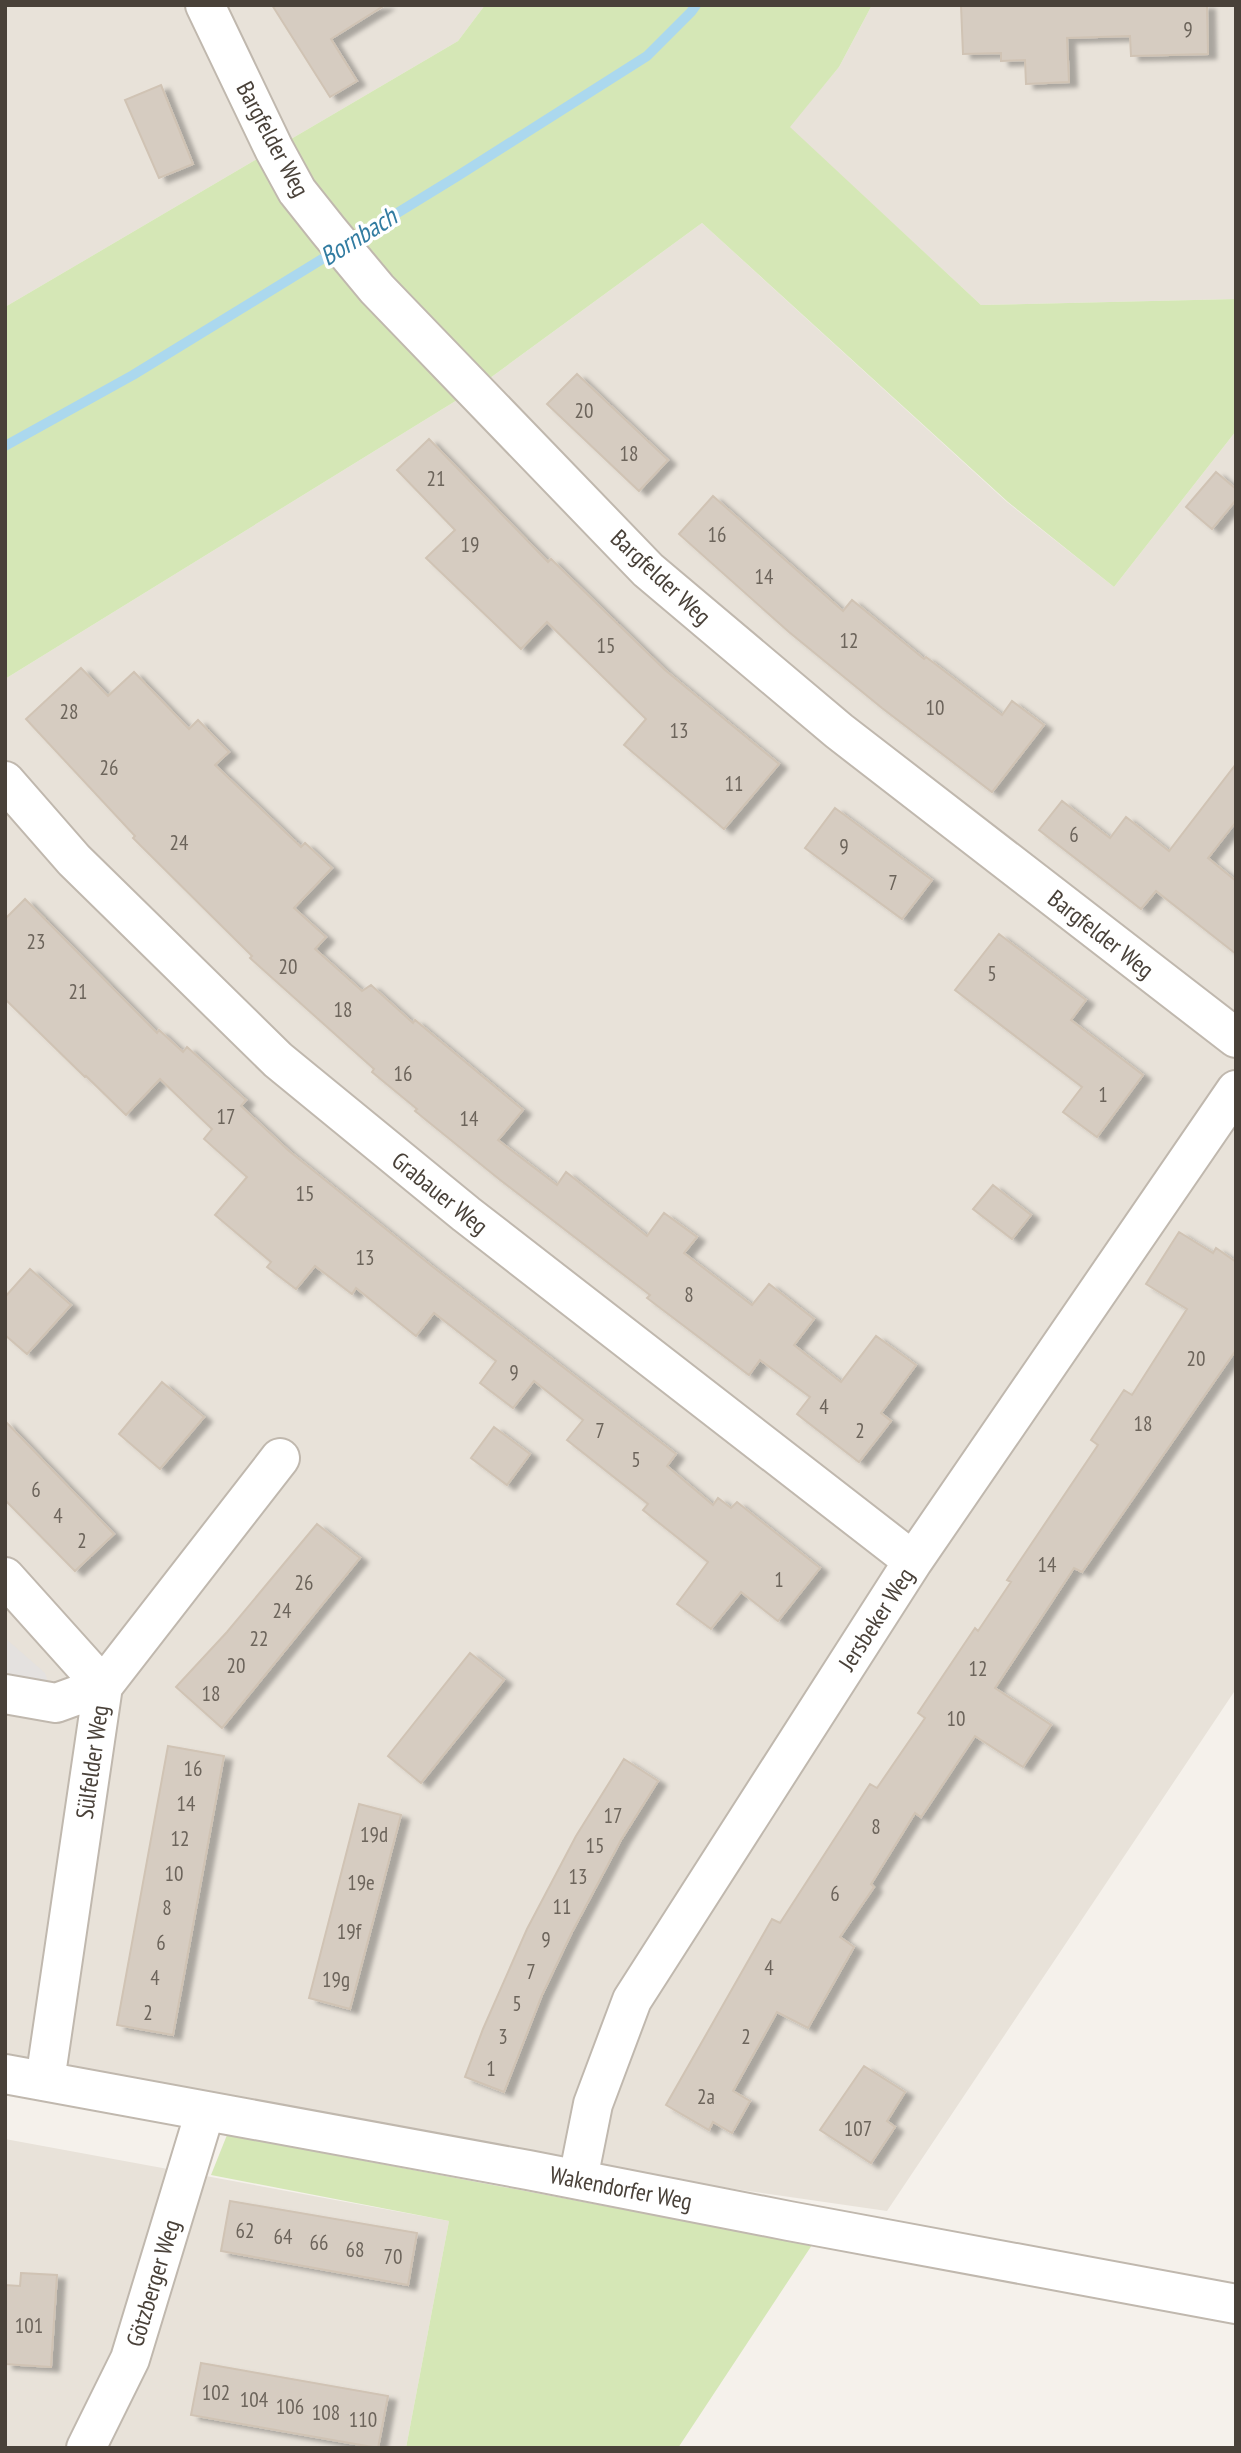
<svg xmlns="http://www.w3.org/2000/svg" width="1241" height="2453" viewBox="0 0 1241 2453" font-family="'PT Sans Narrow',sans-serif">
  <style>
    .residential { fill: #e8e2d9 }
    .green { fill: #d5e7b6 }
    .parking { fill: #e4e1df }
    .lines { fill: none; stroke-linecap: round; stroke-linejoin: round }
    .stream { stroke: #abd8ee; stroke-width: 10 }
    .building { fill: #d6ccc1; stroke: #d0c3b4; stroke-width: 2; filter: url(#shadow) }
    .minor-casing { stroke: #c0b8ae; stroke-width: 42 }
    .minor { stroke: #fff; stroke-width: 38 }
    .labels { text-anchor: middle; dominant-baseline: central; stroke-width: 7; stroke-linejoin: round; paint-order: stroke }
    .number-label { font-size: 21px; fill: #6c645b }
    .street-label { font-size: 24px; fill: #494139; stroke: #fff }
    .water-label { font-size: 26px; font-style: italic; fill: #327ca1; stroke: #fff }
  </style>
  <defs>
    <filter id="shadow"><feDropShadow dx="8" dy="4.5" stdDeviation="2" flood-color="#0004"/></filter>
  </defs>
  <rect width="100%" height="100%" fill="#f5f1eb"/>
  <!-- residential -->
  <path class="residential" d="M5,5H485L458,41L5,307Z
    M872,5H1236V299L981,305L789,127L839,67Z
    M702,223L1007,502L1114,587L1236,431V1689L887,2211L659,2178L5,2056V679L475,389Z
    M5,2139L449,2221L406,2448H5Z"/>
  <!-- green -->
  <path class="green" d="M485,5H872L839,67L790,127L981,305L1236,299V431L1114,587L1008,502L702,223L475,389L5,679V307L458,41Z
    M227,2135L812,2245L678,2448H406L449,2221L211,2175Z"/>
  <!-- parking -->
  <path class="parking" d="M5,1638L45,1673L49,1686L5,1679Z"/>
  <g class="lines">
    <!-- stream -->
    <path class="stream" d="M5,446L133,375L456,177L647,56L691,12L696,5"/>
  </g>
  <!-- building -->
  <path class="building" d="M272,5H385L331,39L357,81L330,97Z
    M961,5H1207L1208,54L1131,56L1130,36L1067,38L1069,82L1026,84L1025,60L1001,61V53L963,54Z
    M161,85L193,164L159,178L125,100Z
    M577,374L668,460L639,491L547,404Z
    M429,439L548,562L551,559L665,670L779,764L724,829L624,745L646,719L547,622L521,649L426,558L455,530L397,470Z
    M1216,472L1236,489V500L1212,529L1186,507Z
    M713,496L843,611L852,600L924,659L926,657L1002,715L1012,701L1044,725L992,792L882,708L789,632L679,534Z
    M81,668L108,696L134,672L189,729L198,720L229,752L215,765L301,847L305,843L332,868L294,908L326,937L315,949L362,991L371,985L413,1023L415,1020L523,1110L498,1140L557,1185L566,1172L647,1236L664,1213L697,1237L684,1253L752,1305L769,1284L814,1319L794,1345L841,1382L876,1336L916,1365L881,1413L891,1421L859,1462L797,1414L810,1397L760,1360L749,1375L647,1298L650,1295L499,1179L415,1111L417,1109L372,1072L374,1069L250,958L252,956L133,838L135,836L26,719Z
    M1236,764V822L1208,858L1236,881V954L1156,891L1141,909L1039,830L1062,801L1110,838L1126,817L1169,851Z
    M835,808L932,880L902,919L805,848Z
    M25,899L157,1033L159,1030L183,1052L187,1047L246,1100L241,1106L289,1151L433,1267L676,1454L667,1466L713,1505L718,1498L731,1508L737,1502L820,1568L778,1621L741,1592L711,1629L677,1604L708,1562L643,1510L648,1504L567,1440L583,1420L534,1381L513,1408L480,1383L496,1361L434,1313L416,1336L356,1288L352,1294L315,1266L296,1289L267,1267L271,1262L215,1215L247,1177L204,1139L212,1129L160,1079L126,1115L86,1076L85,1077L5,999V919Z
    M999,934L1086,1000L1071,1020L1143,1075L1097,1137L1063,1112L1082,1087L955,990Z
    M993,1185L1031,1215L1012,1239L973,1209Z
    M1179,1232L1213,1253L1216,1248L1236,1262V1350L1082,1572L1074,1568L995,1688L1051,1725L1023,1767L975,1736L921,1817L915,1813L871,1884L874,1887L840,1937L854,1947L808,2028L777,2012L733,2091L750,2101L732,2133L713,2122L709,2130L666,2105L772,1919L780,1923L870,1784L877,1788L925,1718L918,1713L975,1628L978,1631L1011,1582L1007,1580L1098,1445L1091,1440L1124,1390L1132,1395L1187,1309L1146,1284Z
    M30,1269L71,1305L27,1354L5,1335V1297Z
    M162,1382L204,1417L160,1469L119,1434Z
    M5,1421L114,1534L75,1571L5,1500Z
    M494,1427L530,1454L507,1485L471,1458Z
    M317,1524L360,1558L222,1728L176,1687L227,1632Z
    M470,1653L504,1680L421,1783L388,1756Z
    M168,1746L224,1756L173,2035L117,2025Z
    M624,1759L658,1781L621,1840L572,1932L542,1995L504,2092L465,2077L483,2029L527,1929L576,1836Z
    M359,1804L401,1815L350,2009L309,1998Z
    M864,2066L905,2092L887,2121L895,2127L871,2163L820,2130Z
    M230,2201L417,2233L408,2285L221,2251Z
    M21,2273L57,2275L51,2367L5,2364V2285L20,2286Z
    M201,2363L388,2396L378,2448L191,2415Z"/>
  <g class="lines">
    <!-- minor casing -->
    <g class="minor-casing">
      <path id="minor" d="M205,5L274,149L297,191L328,230L377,289L648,570L839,731L1236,1038
        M5,781L74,860L278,1060L466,1214L913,1561
        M5,1577L103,1686
        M5,1694L56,1703L103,1686
        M5,2074L528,2170L789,2221L1236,2304
        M45,2081L103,1686L280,1458
        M578,2179L593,2104L632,2000L913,1561L1236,1090
        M86,2448L130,2359L205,2112"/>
    </g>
    <!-- minor -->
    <use href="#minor" class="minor"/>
  </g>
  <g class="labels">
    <!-- number labels -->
    <g class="number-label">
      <text x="1188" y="29">9</text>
      <text x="584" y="410">20</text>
      <text x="629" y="453">18</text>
      <text x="436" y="478">21</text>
      <text x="717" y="534">16</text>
      <text x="470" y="544">19</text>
      <text x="764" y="576">14</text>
      <text x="849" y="640">12</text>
      <text x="606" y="645">15</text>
      <text x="935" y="707">10</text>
      <text x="69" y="711">28</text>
      <text x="679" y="730">13</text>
      <text x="109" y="767">26</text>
      <text x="734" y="783">11</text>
      <text x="1074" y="834">6</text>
      <text x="179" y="842">24</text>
      <text x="844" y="846">9</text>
      <text x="893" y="882">7</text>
      <text x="36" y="941">23</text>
      <text x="288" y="966">20</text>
      <text x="992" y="973">5</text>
      <text x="78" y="991">21</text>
      <text x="343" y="1009">18</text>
      <text x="403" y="1073">16</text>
      <text x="1103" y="1094">1</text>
      <text x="226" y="1116">17</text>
      <text x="469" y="1118">14</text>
      <text x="305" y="1193">15</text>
      <text x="365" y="1257">13</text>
      <text x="689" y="1294">8</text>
      <text x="1196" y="1358">20</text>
      <text x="514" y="1372">9</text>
      <text x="824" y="1406">4</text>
      <text x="1143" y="1423">18</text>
      <text x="600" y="1430">7</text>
      <text x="860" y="1430">2</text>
      <text x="636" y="1459">5</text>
      <text x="36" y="1489">6</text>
      <text x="58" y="1515">4</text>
      <text x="82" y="1540">2</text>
      <text x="1047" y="1564">14</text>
      <text x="779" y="1579">1</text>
      <text x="304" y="1582">26</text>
      <text x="282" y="1610">24</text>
      <text x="259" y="1638">22</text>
      <text x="236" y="1665">20</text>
      <text x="978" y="1668">12</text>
      <text x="211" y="1693">18</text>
      <text x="956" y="1718">10</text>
      <text x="193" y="1768">16</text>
      <text x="186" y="1803">14</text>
      <text x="613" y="1815">17</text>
      <text x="876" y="1826">8</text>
      <text x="374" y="1834">19d</text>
      <text x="180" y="1838">12</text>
      <text x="595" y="1845">15</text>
      <text x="174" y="1873">10</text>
      <text x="578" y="1876">13</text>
      <text x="361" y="1882">19e</text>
      <text x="835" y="1893">6</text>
      <text x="562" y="1906">11</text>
      <text x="167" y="1907">8</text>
      <text x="349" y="1931">19f</text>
      <text x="546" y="1939">9</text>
      <text x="161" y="1942">6</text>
      <text x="769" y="1967">4</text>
      <text x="531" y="1971">7</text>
      <text x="155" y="1977">4</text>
      <text x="336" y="1979">19g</text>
      <text x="517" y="2003">5</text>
      <text x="148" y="2012">2</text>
      <text x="503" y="2036">3</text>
      <text x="746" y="2036">2</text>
      <text x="491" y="2068">1</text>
      <text x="706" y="2096">2a</text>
      <text x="858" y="2128">107</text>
      <text x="245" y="2230">62</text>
      <text x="283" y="2236">64</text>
      <text x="319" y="2242">66</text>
      <text x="355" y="2249">68</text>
      <text x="393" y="2256">70</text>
      <text x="29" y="2325">101</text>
      <text x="216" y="2392">102</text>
      <text x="254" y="2399">104</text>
      <text x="290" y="2406">106</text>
      <text x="326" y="2412">108</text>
      <text x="363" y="2419">110</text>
    </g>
    <!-- street labels -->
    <g class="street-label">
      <text transform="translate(273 139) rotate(62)">Bargfelder Weg</text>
      <text transform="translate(661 577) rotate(43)">Bargfelder Weg</text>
      <text transform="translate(1101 934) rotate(38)">Bargfelder Weg</text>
      <text transform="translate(440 1193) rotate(39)">Grabauer Weg</text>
      <text transform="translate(876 1619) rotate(-57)">Jersbeker Weg</text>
      <text transform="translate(92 1762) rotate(-82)">Sülfelder Weg</text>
      <text transform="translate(621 2188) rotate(11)">Wakendorfer Weg</text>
      <text transform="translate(153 2283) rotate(-73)">Götzberger Weg</text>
    </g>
    <!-- water labels -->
    <g class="water-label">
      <text transform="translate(358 236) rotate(-32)">Bornbach</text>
    </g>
  </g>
  <!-- border -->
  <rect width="1241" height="2453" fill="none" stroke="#494139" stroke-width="14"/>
</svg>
